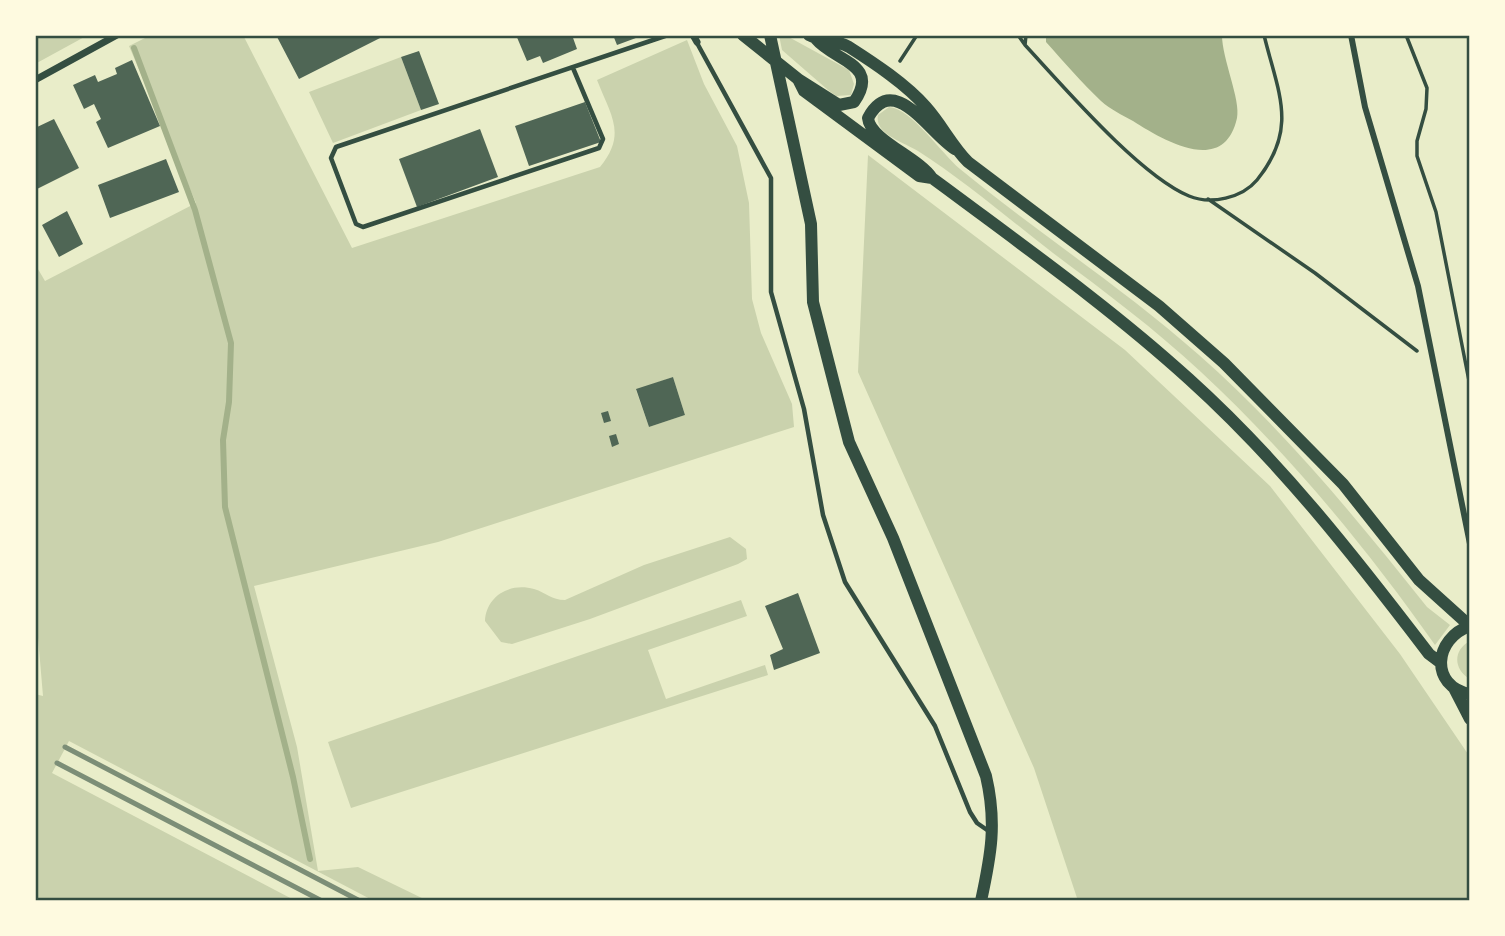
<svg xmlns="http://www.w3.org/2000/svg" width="1505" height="936" viewBox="0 0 1505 936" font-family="Signika,sans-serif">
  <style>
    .green { fill: #cad2ad; fill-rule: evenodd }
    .water { fill: #a3b18a }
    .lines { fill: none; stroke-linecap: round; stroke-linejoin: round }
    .stream { stroke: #a3b18a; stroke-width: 6 }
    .building { fill: #4f6655 }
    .path { stroke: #344e41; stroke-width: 3.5 }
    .service { stroke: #344e41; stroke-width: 4.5 }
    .pedestrian { stroke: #344e41; stroke-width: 6 }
    .minor { stroke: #344e41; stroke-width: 7 }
    .secondary { stroke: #344e41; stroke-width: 12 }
    .rail { stroke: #7c8e77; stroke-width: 5 }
    .neatline { fill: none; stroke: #344e41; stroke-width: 2.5 }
  </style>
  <rect width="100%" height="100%" fill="#e9edc9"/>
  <!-- green -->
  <path class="green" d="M35,35H88L35,64Z
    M151,35H243L352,248L600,167C627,134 611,116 597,80L687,40L704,84L737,146L749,203L752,299L761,333L792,404L794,427L438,542L254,586L297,747L318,871L358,867L428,901H374L69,741L52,773L296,901H35V694L43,696L35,602V264L45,281L196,203L129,46ZM673,377L685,415L649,427L636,390Z
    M779,35H785L849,70L854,84L851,95L836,96L828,90L782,50Z
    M401,57L421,110L333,143L309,92Z
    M889,107C912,109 941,153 960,169C1038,233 1123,288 1199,355C1285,431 1356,518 1427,607L1450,625L1435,645C1366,547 1289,454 1201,372C1155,329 1104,291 1053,253C1009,219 965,181 918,151C904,142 874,134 878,115Z
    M868,155L1125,350L1270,486L1400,654L1470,757V901H1078L1034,768L858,372Z
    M730,537L746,549L747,559L738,564L590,619L512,644L501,642L485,621C486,597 509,582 534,589C547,593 551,600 565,600L644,565Z
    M741,600L747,616L648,650L666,699L765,665L768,675L351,808L328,742Z
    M1470,641V679C1453,669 1453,650 1470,641Z"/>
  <!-- water -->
  <path class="water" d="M1046,35H1222C1222,59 1241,100 1237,118C1224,177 1163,140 1133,121C1122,115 1110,109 1101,101C1082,83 1064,62 1046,42Z"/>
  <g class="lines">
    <!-- stream -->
    <path class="stream" d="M134,48L195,210L231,343L229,402L223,440L225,507L293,777L310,859"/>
  </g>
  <!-- building -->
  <path class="building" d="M276,35H386L299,79Z
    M516,35H572L577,49L543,63L540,56L527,61Z
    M613,35H644L617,45Z
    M419,51L439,104L421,110L401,57Z
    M132,60L160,126L108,148L96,122L101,119L94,104L84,109L73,85L95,75L98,82L117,74L115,68Z
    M585,102L601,142L529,166L515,126Z
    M54,119L79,168L35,190V128Z
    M480,129L498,177L417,207L399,159Z
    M166,159L179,192L110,218L98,185Z
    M67,211L83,244L59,257L42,225Z
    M673,377L685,415L649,427L636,389Z
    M608,411L611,421L604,423L601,413Z
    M616,434L619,444L612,447L609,436Z
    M798,593L820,653L774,670L770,655L783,649L765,606Z"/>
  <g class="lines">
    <!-- path -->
    <path class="path" d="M1018,35L1025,45
      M1026,35L1025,45C1064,87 1139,175 1189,196C1211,205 1242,198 1257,180C1299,128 1278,93 1264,35
      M1406,35L1427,88L1426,109L1417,141V156L1436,212L1470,386
      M900,61L917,35
      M1208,199L1315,273L1417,351"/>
    <!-- service -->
    <path class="service" d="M697,43L771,178V292L804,409L823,515L845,582L935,726L970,812L977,823L990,832
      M573,68L603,139L599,148L363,227L356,224L331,158L336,147L668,35"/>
    <!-- pedestrian -->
    <path class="pedestrian" d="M1351,35L1365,107L1418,286L1470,544"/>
    <!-- minor -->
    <path class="minor" d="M693,35L697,42
      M35,80L117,35"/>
    <!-- secondary -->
    <path class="secondary" d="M743,35L798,79L804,91L919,176L932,178L947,189C1029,250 1113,310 1189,379C1280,461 1355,557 1429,654L1441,663
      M770,35L811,224L813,302L849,442L893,538L986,776C997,823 991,855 981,901
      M809,35C821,42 835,39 849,47C874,63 906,84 926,107C942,125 952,146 968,162L1159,306L1224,363L1343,484L1419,580L1470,626
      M798,79L839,105L854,102C881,64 834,61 816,39
      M932,178C918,157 870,140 868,118C894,70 930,134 955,149
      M1470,626C1434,638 1429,686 1470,694
      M1454,688L1470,719"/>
    <!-- rail -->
    <path class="rail" d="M65,747L360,901
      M57,763L322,901"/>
  </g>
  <!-- border -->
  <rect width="1505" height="936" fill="none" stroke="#fefae0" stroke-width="74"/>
  <rect x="37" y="37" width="1431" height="862" class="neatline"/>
</svg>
